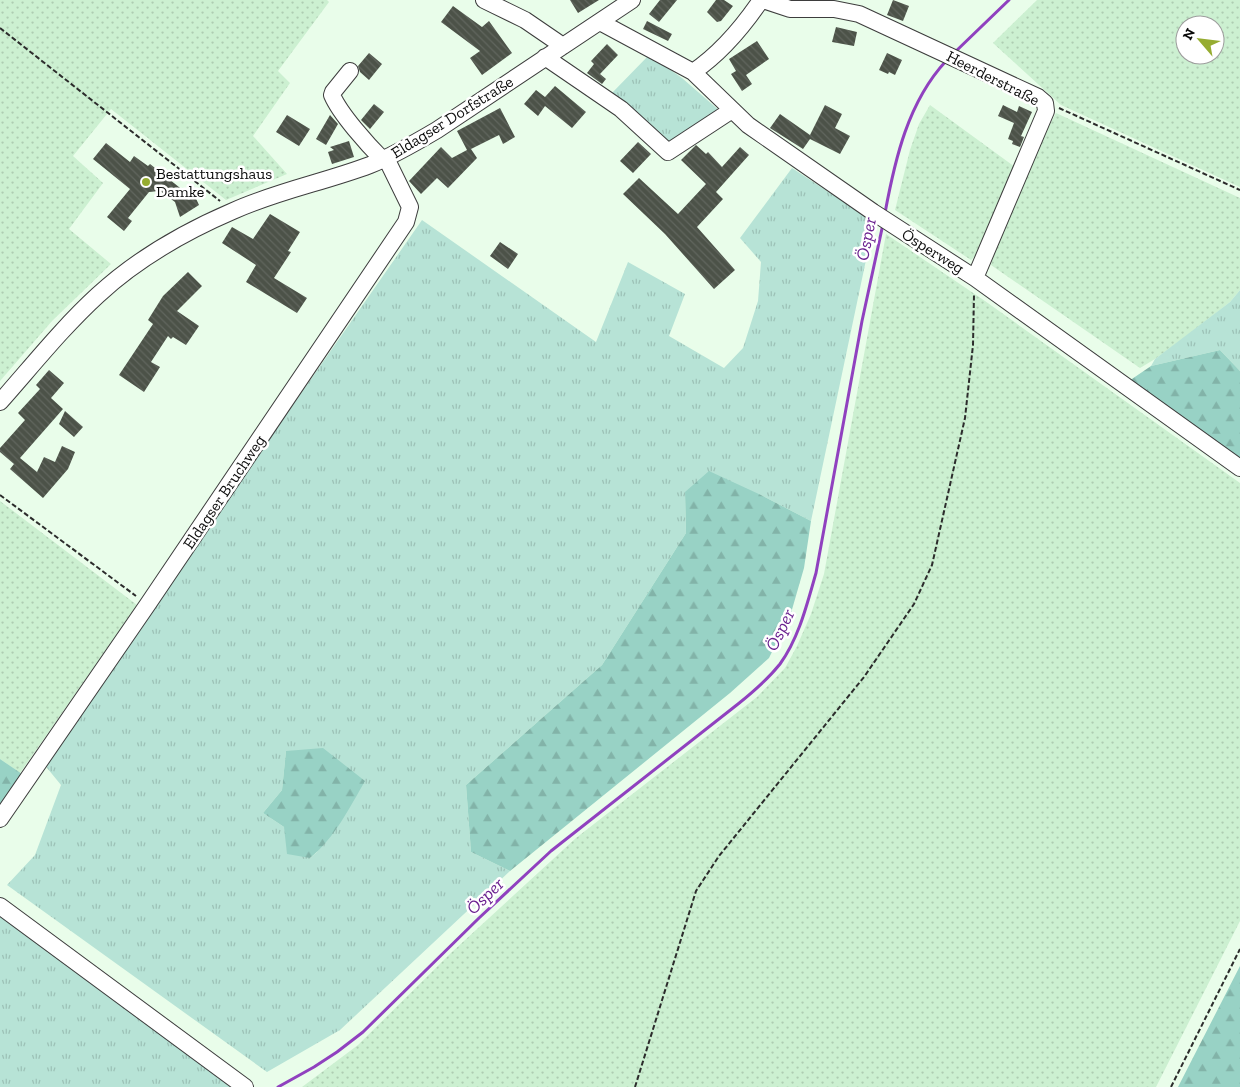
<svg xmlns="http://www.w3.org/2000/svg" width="1240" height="1087" viewBox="0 0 1240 1087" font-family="'Zilla Slab',serif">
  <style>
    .farmland { fill: url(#farmland-dots); fill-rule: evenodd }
    .grass { fill: url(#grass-tufts); fill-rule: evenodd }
    .forest { fill: url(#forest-firs) }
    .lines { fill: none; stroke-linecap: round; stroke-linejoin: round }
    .stream { stroke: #9041bf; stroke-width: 3 }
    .building { fill: url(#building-back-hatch) }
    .minor-casing { stroke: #3d3d3d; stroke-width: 18 }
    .path { stroke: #2c2c2c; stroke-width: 2; stroke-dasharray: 5 2.5; stroke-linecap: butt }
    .minor { stroke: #fff; stroke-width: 16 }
    .poi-dot { fill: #96ac31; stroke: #fff; stroke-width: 2 }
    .labels { text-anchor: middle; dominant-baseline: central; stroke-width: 5; stroke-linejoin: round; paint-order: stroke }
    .street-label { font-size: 16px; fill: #0a0a0a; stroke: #fff }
    .poi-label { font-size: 16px; fill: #0a0a0a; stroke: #fff; text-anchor: start }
    .water-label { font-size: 18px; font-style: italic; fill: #6a218f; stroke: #fff }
  </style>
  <defs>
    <pattern id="farmland-dots" width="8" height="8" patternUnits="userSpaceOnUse" patternTransform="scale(1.25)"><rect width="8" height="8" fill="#ccf0d1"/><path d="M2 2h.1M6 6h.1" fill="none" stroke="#aeccb2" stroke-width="1.8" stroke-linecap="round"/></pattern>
    <pattern id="grass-tufts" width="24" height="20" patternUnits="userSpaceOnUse" patternTransform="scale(1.25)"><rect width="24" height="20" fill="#b7e3d6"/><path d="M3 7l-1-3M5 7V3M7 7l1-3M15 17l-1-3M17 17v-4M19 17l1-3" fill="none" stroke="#9cc1b6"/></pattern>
    <pattern id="forest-firs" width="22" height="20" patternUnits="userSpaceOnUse" patternTransform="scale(1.25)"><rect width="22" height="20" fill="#98d2c5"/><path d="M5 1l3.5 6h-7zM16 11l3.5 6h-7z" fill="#82b3a8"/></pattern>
    <pattern id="building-back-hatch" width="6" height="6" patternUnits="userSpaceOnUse" patternTransform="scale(1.25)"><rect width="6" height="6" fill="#4c5248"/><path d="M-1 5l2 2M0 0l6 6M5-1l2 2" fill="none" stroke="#61665e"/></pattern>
  </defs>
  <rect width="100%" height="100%" fill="#e9fdea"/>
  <!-- farmland -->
  <path class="farmland" d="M0,0H327L329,2L278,71L290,83L253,136L287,174L226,200L111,109L73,156L103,183L69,229L111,264L52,321L0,381Z
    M1037,0H1240V187L1061,105L993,43ZM1185,25H1215V55H1185Z
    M930,105L1015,167L976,255L971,260L895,210L910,150L919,124Z
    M1056,113L1240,198V290L1230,302L1180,341L1155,359L1140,368L991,265L996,242L1041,141Z
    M886,234L985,301L1240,483V921L1156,1087H302L358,1045L452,952L576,838L757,697L785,668L797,646L811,614L824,574Z
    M0,501L137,605L20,773L0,759Z"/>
  <!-- grass -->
  <path class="grass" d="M649,55L682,78L721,112L668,148L611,94Z
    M792,168L874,222L811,521L761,495L685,492L686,533L602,665L466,785L471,852L510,871L340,1030L267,1072L7,885L35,855L61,785L43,763L422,220L596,342L628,262L685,294L669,336L724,368L743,348L758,301L761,262L740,238ZM286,751L338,825L316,853L310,858L284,827L263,813L282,790Z
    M1240,290V371L1220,350L1151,366L1155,359L1230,302Z
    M0,912L234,1087H0Z"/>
  <!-- forest -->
  <path class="forest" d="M1220,350L1240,371V462L1129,381L1151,366Z
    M709,471L761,495L811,521L804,568L791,613L769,658L730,693L510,871L471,852L466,785L602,665L686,533L685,492Z
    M323,748L365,781C350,807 334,839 310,858L287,854L284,827L263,813L282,790L286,751Z
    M0,759L25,776L0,811Z
    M1240,966V1087H1178Z"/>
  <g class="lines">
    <!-- stream -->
    <path class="stream" d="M954,53L1009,0
      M885,213C895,159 908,102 946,61
      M278,1087L314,1067L337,1052L363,1032L479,918L551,851L738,704C753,692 768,679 780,664C799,638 807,604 816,573L862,321L883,224"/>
  </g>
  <!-- building -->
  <path class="building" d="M570,0H599L578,13Z
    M660,0H677L659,22L649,14Z
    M716,0H724L733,6L721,21L717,22L707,12Z
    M893,0L909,6L903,21L887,15Z
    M453,6L482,27L489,21L512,53L482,75L470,58L480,51L441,22Z
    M647,21L672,34L668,41L643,29Z
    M836,27L857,32L854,46L832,42Z
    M757,41L769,59L746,75L752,84L742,91L731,74L736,71L729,59Z
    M607,44L618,55L600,74L606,79L602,84L587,73L594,64L591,61Z
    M369,53L382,64L369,80L360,72L358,66Z
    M887,53L902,60L895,75L889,72L888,74L879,70Z
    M555,86L586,112L572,128L545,106L538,116L524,104L536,90L545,97Z
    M374,104L384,112L370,129L361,120Z
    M825,105L842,114L835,128L850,136L840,154L810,139L803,149L770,128L780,114L810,135Z
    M1003,105L1017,112L1019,106L1032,112L1021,136L1024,137L1020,147L1012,144L1013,141L1008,139L1014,123L998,116Z
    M500,108L515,137L503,144L499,135L471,149L477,158L448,188L437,178L421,194L409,181L441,147L452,158L467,150L457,131Z
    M287,115L310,129L299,146L276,132Z
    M330,115L338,124L326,145L316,139Z
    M349,141L354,157L332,164L328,152L334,150L330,147Z
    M638,142L651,154L633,173L620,161Z
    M106,143L130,162L134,156L148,166L150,164L189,195L192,190L199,205L180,217L175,202L160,191L149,192L128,218L132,221L124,231L107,217L130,189L93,159Z
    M696,145L706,154L708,152L722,167L740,147L749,155L716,192L723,199L697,227L735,270L714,289L665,234L623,194L639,178L678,214L706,184L681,160Z
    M270,214L300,232L288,251L291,252L274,278L307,298L297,313L246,282L256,265L222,243L232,227L253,239Z
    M500,242L518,254L508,269L490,256Z
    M188,272L202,286L177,311L199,326L186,345L173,337L171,339L168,336L151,362L160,367L144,392L119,375L153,324L148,320L163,296Z
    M49,370L64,383L51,398L63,409L20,458L37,472L44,457L55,462L62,446L75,452L68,469L43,498L10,469L14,464L0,452V448L25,420L18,413L40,389L36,385Z
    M65,411L83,427L74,437L59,424Z"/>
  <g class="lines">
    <!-- minor casing -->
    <g class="minor-casing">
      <path id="minor" d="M484,0L525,20L563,46
        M763,0L790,9H834L859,14L1038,97L1045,103L1046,111L975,278
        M600,22L693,72L748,125L873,212L975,278L1240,468
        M545,57L621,109L668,152L732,110
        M350,71L333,92L332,95C340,114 368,145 383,160
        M693,72C721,53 742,28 761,0
        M0,402C32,366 62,328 98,295C137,259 184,232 233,211C277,191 325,182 370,165C393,156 415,143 437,130L632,0
        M0,819L148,604L406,222L410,207L386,158
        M0,906L245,1087"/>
    </g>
    <!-- path -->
    <path class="path" d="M0,28L220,201
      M1059,108L1240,190
      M0,495L136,596
      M635,1087L696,891L719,856L864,677L914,604L932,565L965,418L973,345L974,295
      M1171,1087L1240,949"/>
    <!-- minor -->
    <use href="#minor" class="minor"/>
  </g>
  <!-- markers -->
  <circle class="poi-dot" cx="146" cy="182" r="5"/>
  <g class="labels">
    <!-- street labels -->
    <g class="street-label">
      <text transform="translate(993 78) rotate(27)">Heerderstraße</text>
      <text transform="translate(452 117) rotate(-32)">Eldagser Dorfstraße</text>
      <text transform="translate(933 251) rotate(32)">Ösperweg</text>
      <text transform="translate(224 492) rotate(-56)">Eldagser Bruchweg</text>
    </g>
    <!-- poi labels -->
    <g class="poi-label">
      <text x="156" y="173">Bestattungshaus<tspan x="156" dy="18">Damke</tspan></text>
    </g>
    <!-- water labels -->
    <g class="water-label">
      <text transform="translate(866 239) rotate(-79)">Ösper</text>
      <text transform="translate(780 630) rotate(-64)">Ösper</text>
      <text transform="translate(485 896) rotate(-44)">Ösper</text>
    </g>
  </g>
  <!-- north arrow -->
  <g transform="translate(1200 40) rotate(298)"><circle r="24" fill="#ffffff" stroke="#9d9d9d"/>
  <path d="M0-4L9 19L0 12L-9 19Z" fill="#96ac31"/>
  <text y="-8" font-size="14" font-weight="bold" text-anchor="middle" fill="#0a0a0a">N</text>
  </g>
</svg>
